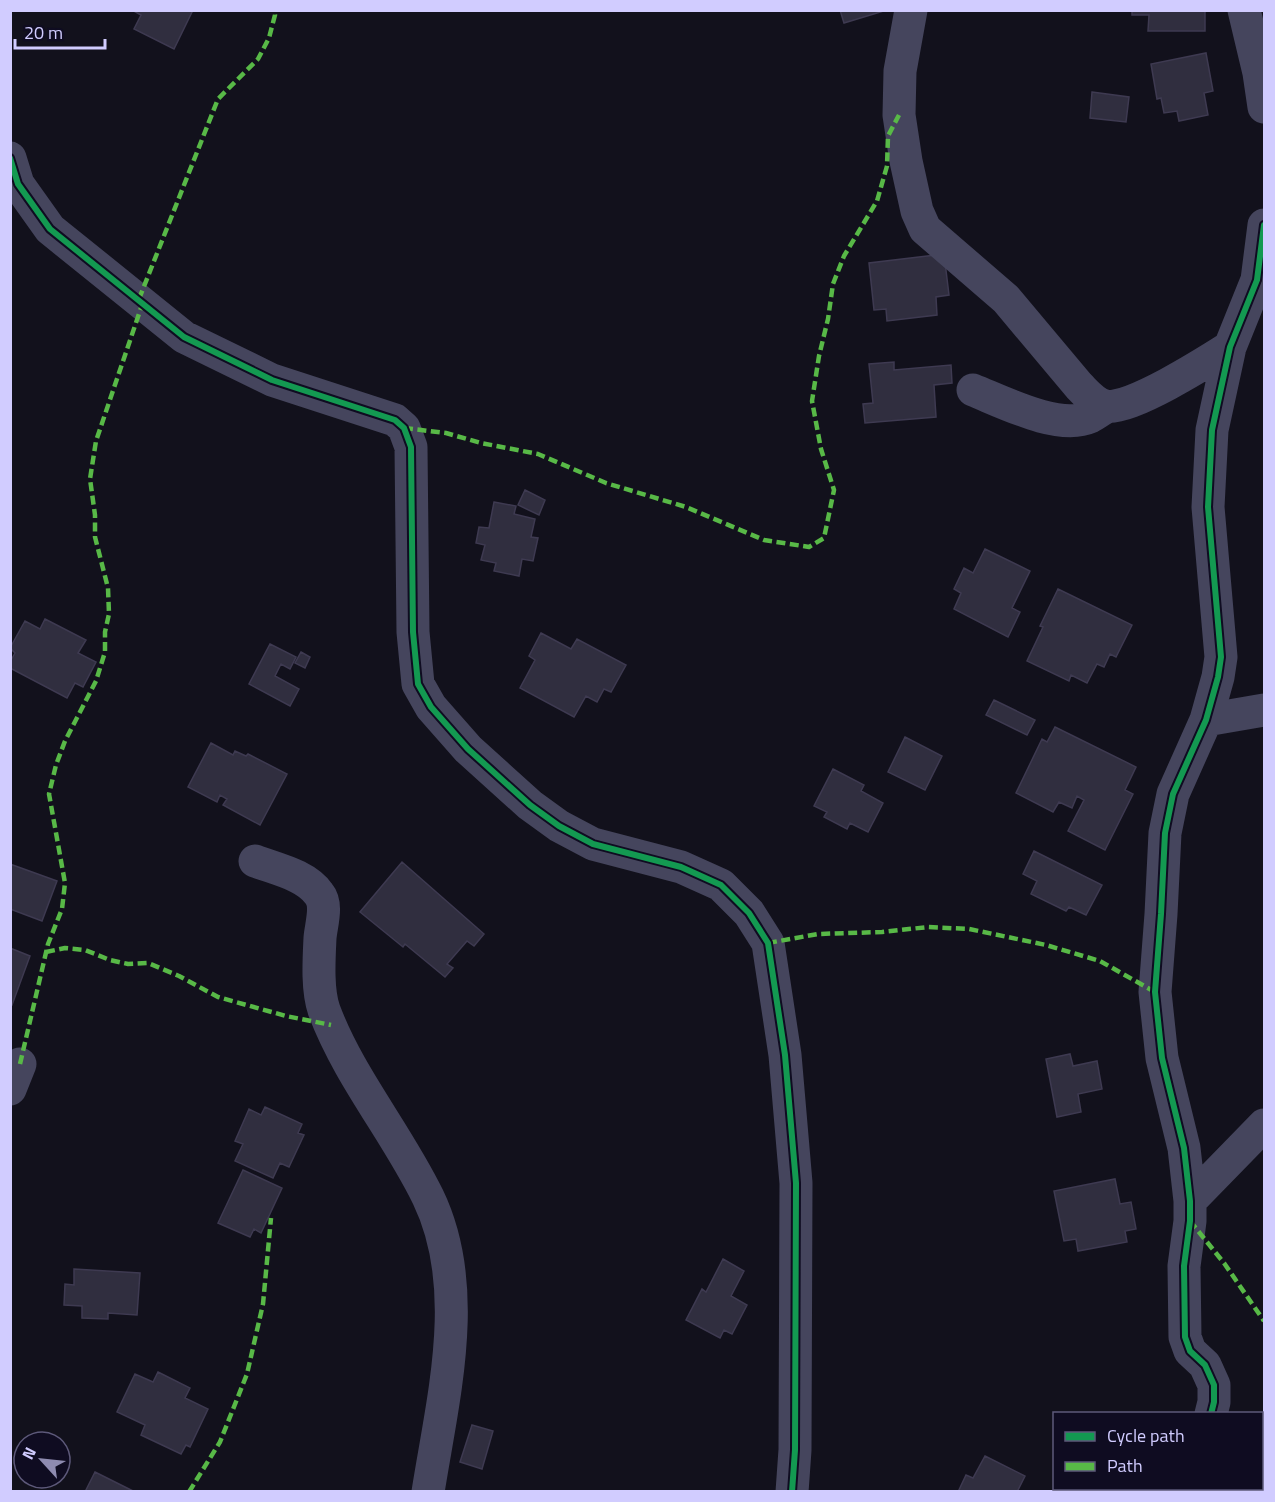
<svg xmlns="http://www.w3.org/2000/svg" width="1275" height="1502" viewBox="0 0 1275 1502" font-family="'Titillium Web',sans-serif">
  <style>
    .building { fill: #302e3f; stroke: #3e3a51; stroke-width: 1.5 }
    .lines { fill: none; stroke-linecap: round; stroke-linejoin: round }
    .minor { stroke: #45455d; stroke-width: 33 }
    .quiet { stroke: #58b947; stroke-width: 4.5; stroke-dasharray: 9 4.5; stroke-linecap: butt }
    .cycleway-casing { stroke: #0f0c21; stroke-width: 10 }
    .cycleway { stroke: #139951; stroke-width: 6 }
  </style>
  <rect width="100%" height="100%" fill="#12111c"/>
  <!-- building -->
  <path class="building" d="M132,10H193L174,49L134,29L141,15Z
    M840,10H883L884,11L844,23Z
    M1132,10H1205V31H1148L1149,15H1132Z
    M1206,53L1213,91L1204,93L1208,115L1179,121L1177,111L1164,113L1161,98L1157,99L1151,64Z
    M1092,92L1129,97L1126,122L1090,118Z
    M944,254L949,295L936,297L937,315L887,321L886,309L874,310L869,263Z
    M894,362V370L951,365L952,383L934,385L936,417L865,423L863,404L873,403L869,364Z
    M525,490L545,500L539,515L518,505Z
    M494,502L516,506L514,514L535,519L531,537L538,538L533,561L522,559L519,576L494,571L496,563L481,560L485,545L476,543L479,527L489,528Z
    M985,549L1030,571L1012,608L1020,612L1008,637L954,609L961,593L954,589L964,568L973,573Z
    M1058,589L1132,625L1116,657L1110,654L1104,667L1097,664L1087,683L1071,675L1069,681L1027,661L1043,627L1040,626Z
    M45,619L86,640L78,653L96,662L83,687L75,683L67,698L10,668V662L15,653L10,648L25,621L40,629Z
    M541,633L571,649L577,639L626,665L611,692L604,689L597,702L586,696L574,717L520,688L535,660L529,656Z
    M270,644L296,657L290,669L281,664L275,676L299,689L290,706L249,684Z
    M301,652L310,657L305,668L295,663Z
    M994,700L1035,720L1027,735L986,715Z
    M1055,727L1136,767L1125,790L1133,794L1105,850L1068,831L1084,800L1077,796L1072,808L1059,802L1053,812L1016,793L1042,739L1047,742Z
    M905,737L942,756L925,790L888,772Z
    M211,743L233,755L235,751L246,756L248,754L287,774L260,825L223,805L227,799L220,795L217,802L188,787Z
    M833,769L864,785L861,791L883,803L868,832L850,823L847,829L824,817L827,812L814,806Z
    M1034,851L1102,885L1086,915L1069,907L1066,911L1031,894L1037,881L1023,874Z
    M402,862L484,934L474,946L467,941L447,964L453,968L445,977L405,944L403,947L360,912Z
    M10,864L57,881L42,921L10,909Z
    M10,948L30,956L12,1005L10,1004Z
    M1070,1054L1073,1066L1097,1061L1102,1089L1078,1094L1081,1112L1057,1117L1046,1059Z
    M265,1107L302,1124L298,1133L304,1135L289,1167L280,1163L273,1178L235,1161L243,1144L235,1141L249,1109L261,1115Z
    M243,1170L282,1188L261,1233L254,1229L250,1237L218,1223Z
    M1115,1179L1120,1204L1131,1202L1136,1229L1125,1231L1127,1242L1078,1251L1076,1239L1064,1241L1054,1191Z
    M723,1259L744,1271L731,1296L747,1305L732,1334L724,1330L720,1338L686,1320L702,1289L706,1292Z
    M74,1269L140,1273L137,1315L108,1313V1319L82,1318V1306L64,1305L65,1284L74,1285Z
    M158,1372L190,1388L185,1398L208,1409L190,1447L186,1445L181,1454L141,1435L145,1425L117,1412L135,1374L153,1382Z
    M472,1425L493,1431L482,1469L460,1462Z
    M985,1456L1025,1476L1017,1492H958L966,1475L973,1478Z
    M95,1472L135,1492H85Z
    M1126,1488H1167L1168,1492H1126Z"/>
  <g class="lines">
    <!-- minor -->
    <path class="minor" d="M911,10L900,71L899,115L906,161L917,211L925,229L1006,299L1079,386C1087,394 1094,403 1105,406C1128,412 1208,361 1230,347
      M1244,10L1259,73L1264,107
      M10,158L18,184L50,229L184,337L272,380L395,420L404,428L411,447L413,632L418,684L431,707L468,749L530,805L559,826L593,844L681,867L721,885L749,913L768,943L785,1055L796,1183L795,1450L792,1492
      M973,390C1003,402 1059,431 1090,417C1096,414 1101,410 1106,407
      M1206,720L1264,710
      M255,861C276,869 306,875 319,894C328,905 321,925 320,938C319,959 317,990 324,1010C349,1077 397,1133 428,1197C472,1288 443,1397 428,1492
      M10,1089L20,1064
      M1190,1201L1264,1125
      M1211,1414L1214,1402V1385L1205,1365L1190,1351L1185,1337L1184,1266L1190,1221V1201L1184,1148L1162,1058L1155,992L1161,914L1165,833L1173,794L1206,720L1218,677L1221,657L1208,507L1212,430L1230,347L1257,280L1264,225
      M1220,1488L1221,1492"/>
    <!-- quiet -->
    <path class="quiet" d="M139,299L218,99L258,59L269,38L275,15L274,10
      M404,428L446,433L481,443L538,454L606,483L686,507L764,540L809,547L824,538L834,490L821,449L812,401L819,356L828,319L833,284L844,256L877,201L887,166L888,136L899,115
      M768,943L818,934L882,932L928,927L969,929L1046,945L1100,961L1155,992
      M46,952L65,948L85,950L110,960L128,964L148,963L179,976L218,997L286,1016L331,1025
      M20,1064L48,944L62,909L65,883L49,794L56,765L65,741L96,681L105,652V632L109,614L108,588L95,537V515L90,479L96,441L143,302
      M1190,1221L1224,1263L1264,1321
      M189,1492L220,1442L247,1374L263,1304L271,1218"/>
    <!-- cycleway casing -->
    <g class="cycleway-casing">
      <path id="cycleway" d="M10,158L18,184L50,229L184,337L272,380L395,420L404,428L411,447L413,632L418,684L431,707L468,749L530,805L559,826L593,844L681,867L721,885L749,913L768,943L785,1055L796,1183L795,1450L792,1492
        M1211,1414L1214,1402V1385L1205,1365L1190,1351L1185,1337L1184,1266L1190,1221V1201L1184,1148L1162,1058L1155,992L1161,914L1165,833L1173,794L1206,720L1218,677L1221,657L1208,507L1212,430L1230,347L1257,280L1264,225"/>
    </g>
    <!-- cycleway -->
    <use href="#cycleway" class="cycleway"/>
  </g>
  <!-- border -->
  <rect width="1275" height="1502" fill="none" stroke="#d1ccff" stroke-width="24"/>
  <!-- legend -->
  <rect x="1053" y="1412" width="210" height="78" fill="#0f0c21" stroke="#5d597a" stroke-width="1.5"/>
  <rect x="1065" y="1432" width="30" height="9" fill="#139951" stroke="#5d597a" stroke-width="1.5"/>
  <text x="1107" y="1442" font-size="18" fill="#d1ccff">Cycle path</text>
  <rect x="1065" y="1462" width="30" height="9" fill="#58b947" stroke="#5d597a" stroke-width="1.5"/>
  <text x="1107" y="1472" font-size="18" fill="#d1ccff">Path</text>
  <!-- north arrow -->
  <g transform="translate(42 1460) rotate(297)"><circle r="28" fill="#0f0c21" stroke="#5d597a" stroke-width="1.5"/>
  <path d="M0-4.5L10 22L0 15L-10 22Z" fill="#8e8bb0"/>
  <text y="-9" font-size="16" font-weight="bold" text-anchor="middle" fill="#d1ccff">N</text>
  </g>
  <!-- scale -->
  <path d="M15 39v9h90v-9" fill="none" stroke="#d1ccff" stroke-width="3"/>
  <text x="24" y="39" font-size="18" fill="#d1ccff" stroke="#0f0c21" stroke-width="4.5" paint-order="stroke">20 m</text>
</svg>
